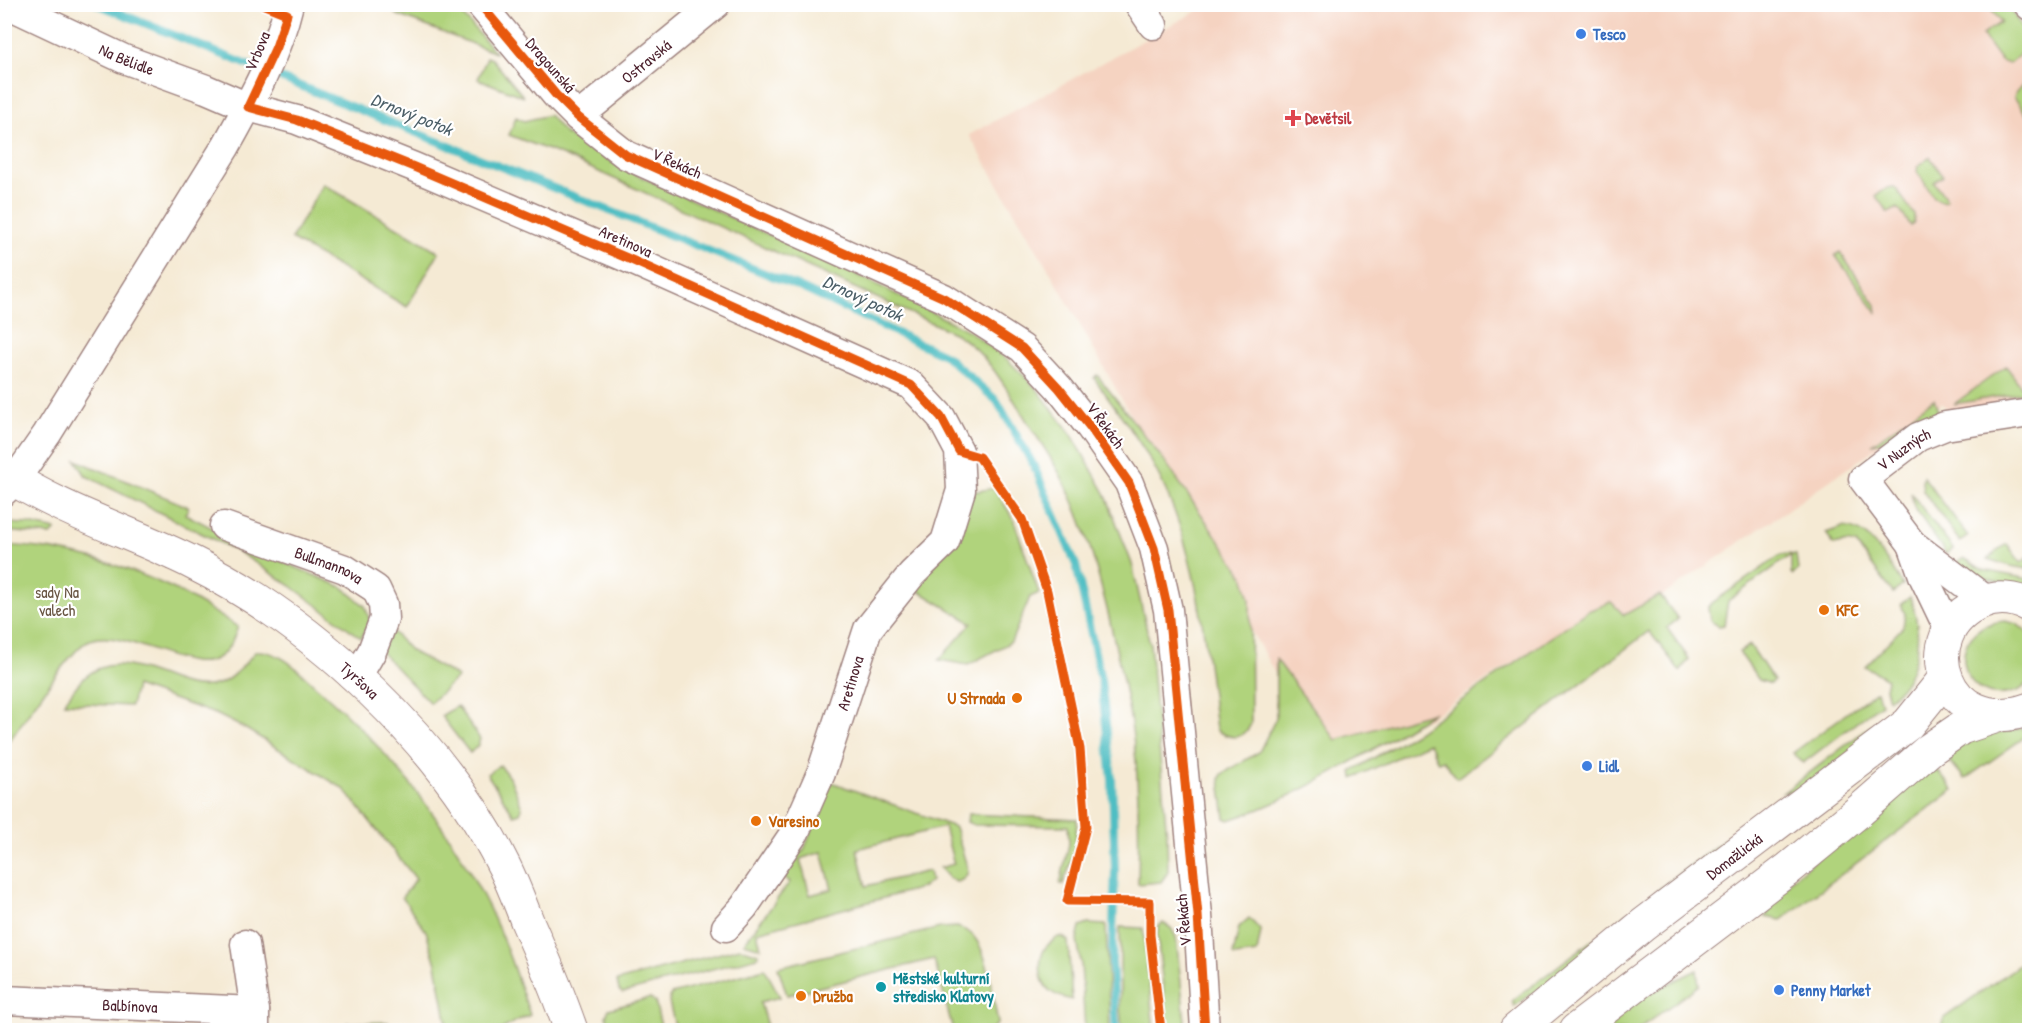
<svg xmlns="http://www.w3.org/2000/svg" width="2034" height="1035" viewBox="0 0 2034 1035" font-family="'Patrick Hand',sans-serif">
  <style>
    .built { fill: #f5d3c1 }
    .green { fill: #b0d37c; stroke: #7d7954; stroke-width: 1.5; fill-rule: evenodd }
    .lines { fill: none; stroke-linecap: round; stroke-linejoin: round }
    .stream { stroke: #4fbec3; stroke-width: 8 }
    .minor-casing { stroke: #a08480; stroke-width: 31 }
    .major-casing { stroke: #a08480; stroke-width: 35 }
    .minor { stroke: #fff; stroke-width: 28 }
    .major { stroke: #fff; stroke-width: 33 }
    .cycleway-casing { stroke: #fff; stroke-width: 13 }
    .cycleway { stroke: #e8590c; stroke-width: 9 }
    .shop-dot { fill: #3f7fe0; stroke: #fff; stroke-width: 2 }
    .health-dot { fill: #e0444e; stroke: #fff; stroke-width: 2 }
    .food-dot { fill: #e8710a; stroke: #fff; stroke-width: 2 }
    .culture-dot { fill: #0f9aa8; stroke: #fff; stroke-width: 2 }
    .labels { text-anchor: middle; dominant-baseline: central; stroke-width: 4.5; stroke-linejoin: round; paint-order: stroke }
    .shop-label { font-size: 16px; font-weight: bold; fill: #366cbe; stroke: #fff; text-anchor: start }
    .street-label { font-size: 16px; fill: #4a1f2b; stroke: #fff }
    .health-label { font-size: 16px; font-weight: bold; fill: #be3a42; stroke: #fff; text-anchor: start }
    .park-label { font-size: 16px; fill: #695543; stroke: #fff }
    .food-label { font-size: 16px; font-weight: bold; fill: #c56008; stroke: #fff; text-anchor: start }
    .culture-label { font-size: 16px; font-weight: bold; fill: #0d838f; stroke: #fff; text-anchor: start }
    .water-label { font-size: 18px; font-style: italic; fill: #4c5f68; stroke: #fff }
  </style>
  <rect width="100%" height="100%" fill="#fff"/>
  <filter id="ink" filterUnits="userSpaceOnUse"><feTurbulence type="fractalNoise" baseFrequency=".0167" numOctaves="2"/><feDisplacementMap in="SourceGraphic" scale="12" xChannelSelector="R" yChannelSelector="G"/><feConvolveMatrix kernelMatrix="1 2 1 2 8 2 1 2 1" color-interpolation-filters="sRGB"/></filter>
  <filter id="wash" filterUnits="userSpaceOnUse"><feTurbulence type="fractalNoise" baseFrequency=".008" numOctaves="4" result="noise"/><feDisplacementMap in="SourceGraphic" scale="24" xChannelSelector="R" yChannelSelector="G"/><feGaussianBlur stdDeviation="1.35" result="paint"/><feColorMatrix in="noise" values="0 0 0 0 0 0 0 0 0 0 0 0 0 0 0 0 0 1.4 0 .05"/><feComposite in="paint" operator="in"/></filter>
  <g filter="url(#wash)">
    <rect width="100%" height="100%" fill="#f5ead4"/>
    <!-- built -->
    <path class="built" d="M1208,5H2007L2029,42V400L1951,413L1942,403L1626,621L1582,616L1430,718L1319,752L1059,287L969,135Z"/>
    <!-- green -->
    <path class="green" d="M399,4L454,5L496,53L395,14Z
      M1988,5H2007C2019,22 2026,29 2024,51L2009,64L2001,61L1982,35L2001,22Z
      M487,57L492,59L524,97L478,79Z
      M2025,82H2030L2029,113L2027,115L2014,97L2016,92Z
      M549,115L565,134L624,169L866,279L969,331L1008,360L1037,389L1072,435L1105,493L1132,564L1150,644L1167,837L1168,872L1161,882L1138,884C1139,843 1139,802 1136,761C1131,711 1119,662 1108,613C1097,569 1085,524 1065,484C1054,461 1038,439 1025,418C1005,386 988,354 956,334L564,156L509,135L516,117L524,121Z
      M1930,157L1943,176L1934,182L1947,200L1944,202L1934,198L1917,171L1918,166Z
      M323,184L439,252L407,307L291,239Z
      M1893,187L1897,190L1914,214V223L1911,226L1898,208L1888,213L1876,196L1887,188Z
      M1840,252L1876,305L1877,313L1835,255Z
      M2006,366L2025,392L1954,404Z
      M1097,375L1166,463L1243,575L1250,599L1251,724C1243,741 1230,739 1216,730C1206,641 1196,539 1151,461C1134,432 1114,405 1094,378Z
      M1934,399L1939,414L1919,420L1881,442L1872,444Z
      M76,460L189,507L185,514L257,551L342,587L365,606L370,621L361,638L291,586L239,552L86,476Z
      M1923,476L1968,536L1960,542L1923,491L1922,481Z
      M994,488L1013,518L1039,593L1030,597L1011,642L968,665L939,660L972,623L912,587L973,492Z
      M1911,493L1953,549L1946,554L1914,507Z
      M5,523L29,524L56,530L51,535L5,531Z
      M1843,527C1872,528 1888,564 1903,585L1893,593L1856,544C1848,541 1842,542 1834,545L1826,533Z
      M2007,544L2021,563L2029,557V569L2010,566L1987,559Z
      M5,545C65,548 116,562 170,587C194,598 216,614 238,627C235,634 233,642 228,648C200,690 130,625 90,640C71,647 25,720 10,740H5Z
      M1787,554L1796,555L1798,570L1793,575L1791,573V555L1728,601L1724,625L1719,626L1710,621L1708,608L1712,603L1781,555Z
      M1964,558L1983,570L2029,579V588C2002,582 1977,580 1955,563Z
      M1660,595L1678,619L1667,628L1689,659L1680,671L1649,631L1457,778L1443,760L1438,762L1429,743L1353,778L1352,771L1417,732L1588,611L1611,602L1624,615Z
      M1910,597C1923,630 1921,677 1888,699L1885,688L1887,679L1865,666L1903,627L1905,614L1901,604Z
      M2005,621L2017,624L2029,634L2030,681C2025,687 2018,692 2010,693C1959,706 1941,626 2005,621Z
      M392,631L411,651L458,677L430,703L380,651Z
      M1750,645L1774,681L1771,684L1759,680L1739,652Z
      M256,651C282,650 302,674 320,690C386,748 443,818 483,896C503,934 516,975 530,1015L514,1022L501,1030H448L436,964L426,931L402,897L416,879L344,789L246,729L218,715L136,686L131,706L64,703C70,695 76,685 84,678C113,652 146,671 178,682C190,686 206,688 219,684C234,678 246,662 256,651Z
      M1276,659L1336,740L1434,712C1371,750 1300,798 1229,820L1225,818L1220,779L1222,774L1259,752L1276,718Z
      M1877,691L1881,704L1803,763L1793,753Z
      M457,706L480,739L478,745L470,753L441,716Z
      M1889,712L1894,719L1798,791L1783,793Z
      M2029,727V734L1965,779L1942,752L1960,740Z
      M1930,761L1953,790L1781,920L1765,917L1790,881Z
      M500,765L511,780L522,808L520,813L514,815L487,774Z
      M831,782L955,827L968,870C967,877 964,880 956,882L949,878L940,868L954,864L944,827L857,849L866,886L929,871L931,881L921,888L757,932L761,948L744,943L790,882L782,876L798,850L803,852ZM822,852L832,889L810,895L800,859Z
      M968,814L1077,819C1077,842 1072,863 1063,884H1060L1069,844L1068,826L974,825L967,822Z
      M1741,827L1735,838L1596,951L1514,1006L1512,1001Z
      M1249,918L1261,931L1257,953L1235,956L1233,955L1239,927Z
      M1163,923L1171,928L1176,937L1186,1030H1168L1157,934L1159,926Z
      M1088,924L1106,925L1110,1030H1085L1081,964L1077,940L1080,927Z
      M957,927C961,929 967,930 970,933C989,948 993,1000 998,1023L991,1030H953L934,959L787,995L778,967L940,928Z
      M1120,927L1143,928L1154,1030H1122L1120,1009Z
      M1058,937H1063L1068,941L1072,1000C1064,998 1056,996 1050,991C1039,982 1038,962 1044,950C1046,945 1053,941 1058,937Z
      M740,948L759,954L758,957L622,993L619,990L617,981Z
      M2029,958V1030H1940L1944,1018Z
      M765,969L780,997L760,1002L768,1030H676L669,1002L671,994Z
      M1697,970L1699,985L1637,1030H1593L1635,1000Z
      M650,998L655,1002L662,1030H612L606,1016L609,1009Z
      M388,1022V1030H347V1023Z"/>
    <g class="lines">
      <!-- stream -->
      <path class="stream" d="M97,4L799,287L946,356L997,401L1034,466L1076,565L1101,680L1112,779L1115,871L1112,962L1116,1030"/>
    </g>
  </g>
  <g filter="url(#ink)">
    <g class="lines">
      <!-- minor casing -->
      <g class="minor-casing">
        <g id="minor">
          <path id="s1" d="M7,4L124,59L206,89L248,107L297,120L414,167L627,258L911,385L941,417L959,451L961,490L945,542L912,574L868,629L821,773L795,832L744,907L726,927"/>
          <path d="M480,4L556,95L578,117L626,155L944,298L1022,348L1059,388L1090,427L1129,483L1154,548L1168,610L1198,915L1205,1030"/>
          <path d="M1139,4L1153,25"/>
          <path d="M2028,4L2030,6"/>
          <path id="s2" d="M578,117L716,4"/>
          <path d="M4,491L15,480L47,434L226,146C251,101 277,55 289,4"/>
          <path id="s3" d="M224,526L345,569L376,589L383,604L384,619L372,651L357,677"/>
          <path d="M1912,544L1924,578L1949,630"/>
          <path id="s4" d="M1986,600L1912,544L1863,479L1918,437L1945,426L2030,413"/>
          <path d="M245,944L255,1011V1028"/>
          <path id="s5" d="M4,1000L255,1011"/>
        </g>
      </g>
      <!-- major casing -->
      <g class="major-casing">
        <g id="major">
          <path id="s6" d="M4,473C63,512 131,532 193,563C316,624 443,743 504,866C513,884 520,903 527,921C543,957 558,993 571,1030"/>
          <path d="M2030,606C2015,598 1997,596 1981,603C1910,632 1944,740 2030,709"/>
          <path id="s7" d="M1516,1030L1643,925L1908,724L1946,677"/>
          <path d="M1576,1030L1787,870L1858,812L1929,750L1961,728L1997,716"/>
        </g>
      </g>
      <!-- minor -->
      <use href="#minor" class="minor"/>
      <!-- major -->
      <use href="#major" class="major"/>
      <!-- cycleway casing -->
      <g class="cycleway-casing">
        <path id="cycleway" d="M262,4L287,14L276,47L248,107L297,120L414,167L627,258L911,385L941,417L959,451L979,457L1022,519L1047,591L1080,749L1086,827L1067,901L1150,902V935L1161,1030
          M480,4L556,95L578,117L626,155L944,298L1022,348L1059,388L1090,427L1129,483L1154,548L1168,610L1198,915L1205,1030"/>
      </g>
      <!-- cycleway -->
      <use href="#cycleway" class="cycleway"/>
    </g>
  </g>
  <!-- markers -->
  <g class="shop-dot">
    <circle cx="1581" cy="34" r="6"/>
    <circle cx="1587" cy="766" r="6"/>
    <circle cx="1779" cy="990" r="6"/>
  </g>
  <path class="health-dot" d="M1290 109h6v6h6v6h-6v6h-6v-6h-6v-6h6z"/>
  <g class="food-dot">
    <circle cx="1824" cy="610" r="6"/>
    <circle cx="1017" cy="698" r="6"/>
    <circle cx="756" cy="821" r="6"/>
    <circle cx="801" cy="996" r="6"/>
  </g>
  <circle class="culture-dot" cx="881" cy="987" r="6"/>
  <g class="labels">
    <!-- shop labels -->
    <g class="shop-label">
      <text x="1593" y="34">Tesco</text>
      <text x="1599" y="766">Lidl</text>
      <text x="1791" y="990">Penny Market</text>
    </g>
    <!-- street labels -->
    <g class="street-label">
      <text transform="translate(257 51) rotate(-67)">Vrbova</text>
      <text stroke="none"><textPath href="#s1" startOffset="132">Na Bělidle</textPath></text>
      <text stroke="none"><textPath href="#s2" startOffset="88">Ostravská</textPath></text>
      <text transform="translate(551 65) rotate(49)">Dragounská</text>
      <text transform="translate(677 163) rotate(24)">V Řekách</text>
      <text transform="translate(626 241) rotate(24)">Aretinova</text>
      <text transform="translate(1106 425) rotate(54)">V Řekách</text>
      <text stroke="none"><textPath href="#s4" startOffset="225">V Nuzných</textPath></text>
      <text stroke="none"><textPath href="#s3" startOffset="112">Bullmannova</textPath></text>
      <text stroke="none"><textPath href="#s6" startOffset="414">Tyršova</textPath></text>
      <text transform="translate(850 683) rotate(-73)">Aretinova</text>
      <text stroke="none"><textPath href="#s7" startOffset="279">Domažlická</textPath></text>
      <text transform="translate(1183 920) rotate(-95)">V Řekách</text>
      <text stroke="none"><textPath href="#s5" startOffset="126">Balbínova</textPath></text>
    </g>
    <!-- health labels -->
    <g class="health-label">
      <text x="1305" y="118">Devětsil</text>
    </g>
    <!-- park labels -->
    <g class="park-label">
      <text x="57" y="592">sady Na<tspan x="57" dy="18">valech</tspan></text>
    </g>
    <!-- food labels -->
    <g class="food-label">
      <text x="1836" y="610">KFC</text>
      <text x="1005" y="698" text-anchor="end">U Strnada</text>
      <text x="768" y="821">Varesino</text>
      <text x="813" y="996">Družba</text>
    </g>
    <!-- culture labels -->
    <g class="culture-label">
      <text x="893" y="978">Městské kulturní<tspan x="893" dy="18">středisko Klatovy</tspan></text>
    </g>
    <!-- water labels -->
    <g class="water-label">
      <text transform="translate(412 114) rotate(22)">Drnový potok</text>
      <text transform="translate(863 298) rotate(25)">Drnový potok</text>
    </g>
  </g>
  <!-- margin -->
  <rect width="2034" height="1035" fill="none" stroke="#fff" stroke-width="24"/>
</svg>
